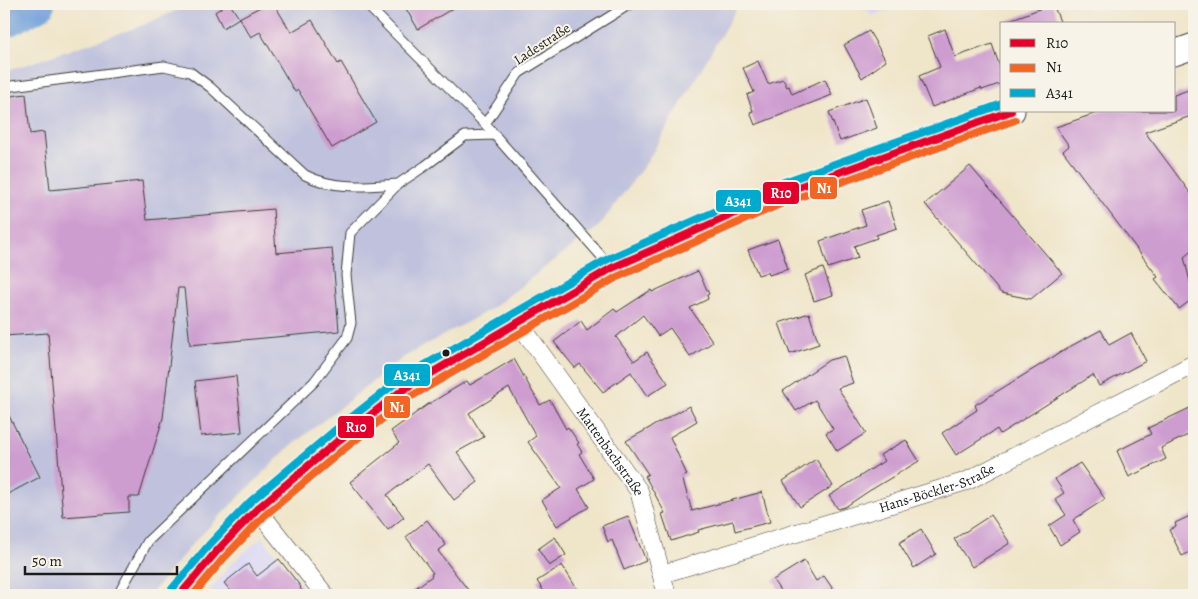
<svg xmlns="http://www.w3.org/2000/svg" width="1198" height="599" viewBox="0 0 1198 599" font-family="Alegreya,serif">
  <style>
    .built { fill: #d9d6f7 }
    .industrial { fill: #c0c2dd }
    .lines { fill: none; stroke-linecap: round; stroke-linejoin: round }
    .river { stroke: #71a0da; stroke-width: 36 }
    .building { fill: #ce9dd0 }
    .service-casing { stroke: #3c3a36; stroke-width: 11 }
    .minor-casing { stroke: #3c3a36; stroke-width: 19 }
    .secondary-casing { stroke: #3c3a36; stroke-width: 27 }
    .service { stroke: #fff; stroke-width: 9 }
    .minor { stroke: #fff; stroke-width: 18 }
    .secondary { stroke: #fff; stroke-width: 25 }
    .bus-1-casing { stroke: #f7f3e8; stroke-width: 11 }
    .bus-2-casing { stroke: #f7f3e8; stroke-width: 11 }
    .bus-3-casing { stroke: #f7f3e8; stroke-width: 11 }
    .bus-1 { stroke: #e4002b; stroke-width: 8 }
    .bus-2 { stroke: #f26522; stroke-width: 8 }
    .bus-3 { stroke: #00a9ce; stroke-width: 8 }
    .bus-dot { fill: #1c1c1c; stroke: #f7f3e8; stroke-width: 2 }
    .labels { text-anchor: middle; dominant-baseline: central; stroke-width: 4; stroke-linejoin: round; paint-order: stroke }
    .street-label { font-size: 14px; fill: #1c1c1c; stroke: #f7f3e8 }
    .line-badge { stroke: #f7f3e8; stroke-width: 2 }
    .badge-label { font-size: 14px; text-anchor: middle; font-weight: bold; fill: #fff }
  </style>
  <rect width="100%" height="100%" fill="#f7f3e8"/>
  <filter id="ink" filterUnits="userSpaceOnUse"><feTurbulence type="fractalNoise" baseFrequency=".02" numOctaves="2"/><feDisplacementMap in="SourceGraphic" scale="10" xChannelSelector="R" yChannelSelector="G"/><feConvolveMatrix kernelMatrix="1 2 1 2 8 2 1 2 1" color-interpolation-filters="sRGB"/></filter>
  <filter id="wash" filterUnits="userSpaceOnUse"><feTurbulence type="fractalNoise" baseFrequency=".0096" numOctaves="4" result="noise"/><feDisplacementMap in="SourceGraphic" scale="20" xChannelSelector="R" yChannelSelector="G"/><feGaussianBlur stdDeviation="1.12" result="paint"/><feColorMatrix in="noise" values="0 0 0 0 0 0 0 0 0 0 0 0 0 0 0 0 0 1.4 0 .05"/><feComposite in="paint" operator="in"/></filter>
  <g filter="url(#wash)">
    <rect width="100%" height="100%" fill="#efe5c9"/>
    <!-- built -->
    <path class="built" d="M864,4H901L871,16Z
      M262,537L310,595H207L230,565Z"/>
    <!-- industrial -->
    <path class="industrial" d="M192,4H739L647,162L599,226L491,309L404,357L287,449L193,543L150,595H4V72L135,28Z"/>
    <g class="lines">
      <!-- river -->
      <path class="river" d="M4,20L37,4"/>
    </g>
    <g id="blocks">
      <!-- building -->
      <path class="building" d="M227,4H230L239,18L223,28L215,12Z
        M266,4H274L291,32L312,20L338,64L341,62L376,122L332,148L298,90L295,92L260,32L251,37L239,18Z
        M403,4H460L418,29Z
        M1053,4L1061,24H1004V22Z
        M945,29L955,57L992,44L1002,73V83L982,90L981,88L932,107L919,76L940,67L928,36Z
        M869,31L886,61L862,78L844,45Z
        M758,61L768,84L783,79L787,87L789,86L792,94L825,79L832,95L755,125L750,112L753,111L747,95L754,92L743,68Z
        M1194,88V115L1145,132L1194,198V249L1184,257L1194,298L1179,309L1155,279L1158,277L1063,151L1069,146L1056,127L1102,111H1174V95Z
        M26,94L30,134L44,132L50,190L142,181L147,220L273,209L276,253L332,248L339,331L190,345L184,288H178L163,418L139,497H129V512L63,517L48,333L4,336V97Z
        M866,98L877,128L840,141L829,112Z
        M970,166L1062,273L1031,299L1001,293L925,204Z
        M888,201L897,228L876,235L877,238L854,246L858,258L828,268L820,241L866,225L861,210Z
        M778,239L788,269L769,275L768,272L758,275L748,250Z
        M823,268L833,295L814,301L805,275Z
        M698,271L709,294L707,295L708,299L690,308L713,342L690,357L670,328L658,336L643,315L616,337L634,361L647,352L668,383L647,396L631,372L603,392L580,364L575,368L554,342L581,321L587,330L614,309L617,312L651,290L652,292Z
        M809,313L819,344L790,354L779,323Z
        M1101,330L1109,345L1131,333L1146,361L1099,386L1093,375L1000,434L997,429L956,455L942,433L977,410L975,405L1071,346Z
        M844,356L853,383L838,388L866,433L837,451L826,433L833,429L815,400L796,411L783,391L829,360Z
        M514,359L540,405L550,400L566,429L568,427L579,443L577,444L582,452L579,454L594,479L578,489L589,507L557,526L542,500L561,488L528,442L536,436L509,388L469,413L484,437L457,452L478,482L454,500L428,464L387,495L404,517L388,530L350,482L399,443L391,431L427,405L467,381L470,385Z
        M236,376L242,432L201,436L195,381Z
        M4,406L40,477L4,496Z
        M689,406L697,421L670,437L687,475L682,477L692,511L762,492L770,522L735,531L733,521L698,530L699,532L671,541L662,514L665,513L645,476L648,474L626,441Z
        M1194,406V432L1161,448L1166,459L1129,477L1117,451L1151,434L1148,428Z
        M906,440L919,461L869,491L845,507L838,509L829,496L884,461L880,455Z
        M816,459L833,486L800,507L783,481Z
        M1080,463L1105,499L1073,520L1080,532L1060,545L1049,526L1066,515L1055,499L1064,493L1055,479Z
        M1194,514V550L1182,556L1169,530L1176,526L1175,523Z
        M991,515L1010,543L972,567L954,539Z
        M628,516L646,561L624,570L612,540L608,542L602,526Z
        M427,520L446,545L438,551L472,595H406L432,576L431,574L433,573L406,537Z
        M921,529L936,554L914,568L899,543Z
        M555,537L566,555L549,566L538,549Z
        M279,559L301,587L300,588L305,595H234L224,583L248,564L257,576Z
        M804,561L816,581L824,576L837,595H783L773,580Z
        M562,565L577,589L561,595H546L537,581Z"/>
    </g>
  </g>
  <g filter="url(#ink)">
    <use href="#blocks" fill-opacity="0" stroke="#3c3a36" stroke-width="1"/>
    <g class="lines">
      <!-- service casing -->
      <g class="service-casing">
        <path id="service" d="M366,4L485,124L610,266
          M4,87L164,66L190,72L210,87L305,175C335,190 365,186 398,184
          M485,124L519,73L630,4
          M118,595L148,541L314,382L347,338L351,323L346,275L350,233L398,184L425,166L465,136L494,135"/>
      </g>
      <!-- minor casing -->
      <g class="minor-casing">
        <g id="minor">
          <path id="s1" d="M519,323L639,491L667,595"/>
          <path d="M257,509L325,595"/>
          <path id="s2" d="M662,574L967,481L1194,364"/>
        </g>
      </g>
      <!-- secondary casing -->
      <g class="secondary-casing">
        <path id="secondary" d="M1174,53L1194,46
          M180,595L216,552L257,509L339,440L404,389L612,268L776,195L1012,111"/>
      </g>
      <!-- service -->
      <use href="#service" class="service"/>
      <!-- minor -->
      <use href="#minor" class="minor"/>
      <!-- secondary -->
      <use href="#secondary" class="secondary"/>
      <!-- bus-1 casing -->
      <g class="bus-1-casing">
        <path id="bus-1" d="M180,595L216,552L257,509L339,440L404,389L612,268L776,195L1011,111"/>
      </g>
      <!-- bus-2 casing -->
      <g class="bus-2-casing">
        <path id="bus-2" d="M193,595L223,559L264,516L345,448L410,397L617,277L780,204L1015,120"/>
      </g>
      <!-- bus-3 casing -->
      <g class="bus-3-casing">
        <path id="bus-3" d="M172,589L209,545L251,501L333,432L399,380L608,259L773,186L1002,104"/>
      </g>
      <!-- bus-1 -->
      <use href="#bus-1" class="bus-1"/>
      <!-- bus-2 -->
      <use href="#bus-2" class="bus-2"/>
      <!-- bus-3 -->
      <use href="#bus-3" class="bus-3"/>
    </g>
  </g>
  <!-- markers -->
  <circle class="bus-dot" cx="446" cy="353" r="4.5"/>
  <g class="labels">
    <!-- street labels -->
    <g class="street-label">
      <text transform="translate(542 44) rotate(-33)">Ladestraße</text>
      <text stroke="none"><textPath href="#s1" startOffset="158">Mattenbachstraße</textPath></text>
      <text stroke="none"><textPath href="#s2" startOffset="288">Hans-Böckler-Straße</textPath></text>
    </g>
  </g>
  <g class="line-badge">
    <rect x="809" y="176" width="29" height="24" rx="5" fill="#f26522"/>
    <rect x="762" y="181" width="38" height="24" rx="5" fill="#e4002b"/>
    <rect x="715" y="189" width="47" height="24" rx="5" fill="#00a9ce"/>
    <rect x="383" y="363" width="48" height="24" rx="5" fill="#00a9ce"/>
    <rect x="383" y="395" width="28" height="24" rx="5" fill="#f26522"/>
    <rect x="337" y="415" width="38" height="24" rx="5" fill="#e4002b"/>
  </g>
  <g class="badge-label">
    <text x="824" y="193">N1</text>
    <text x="781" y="198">R10</text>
    <text x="738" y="206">A341</text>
    <text x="407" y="380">A341</text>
    <text x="397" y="412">N1</text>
    <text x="356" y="432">R10</text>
  </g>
  <!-- margin -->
  <rect width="1198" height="599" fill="none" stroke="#f7f3e8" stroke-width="20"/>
  <!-- legend -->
  <rect x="1000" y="22" width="175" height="90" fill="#f7f3e8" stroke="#9f9d96"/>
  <rect x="1010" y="39" width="25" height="8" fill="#e4002b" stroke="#9f9d96"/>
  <text x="1046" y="48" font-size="15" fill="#1c1c1c">R10</text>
  <rect x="1010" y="64" width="25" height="8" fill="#f26522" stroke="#9f9d96"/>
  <text x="1046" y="72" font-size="15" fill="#1c1c1c">N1</text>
  <rect x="1010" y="89" width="25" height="8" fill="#00a9ce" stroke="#9f9d96"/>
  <text x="1046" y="98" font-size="15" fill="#1c1c1c">A341</text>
  <!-- scale -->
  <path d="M25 566v8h152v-8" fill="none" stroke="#1c1c1c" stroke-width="2.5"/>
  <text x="32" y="566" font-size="15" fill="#1c1c1c" stroke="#f7f3e8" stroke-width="4" paint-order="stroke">50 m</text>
</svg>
